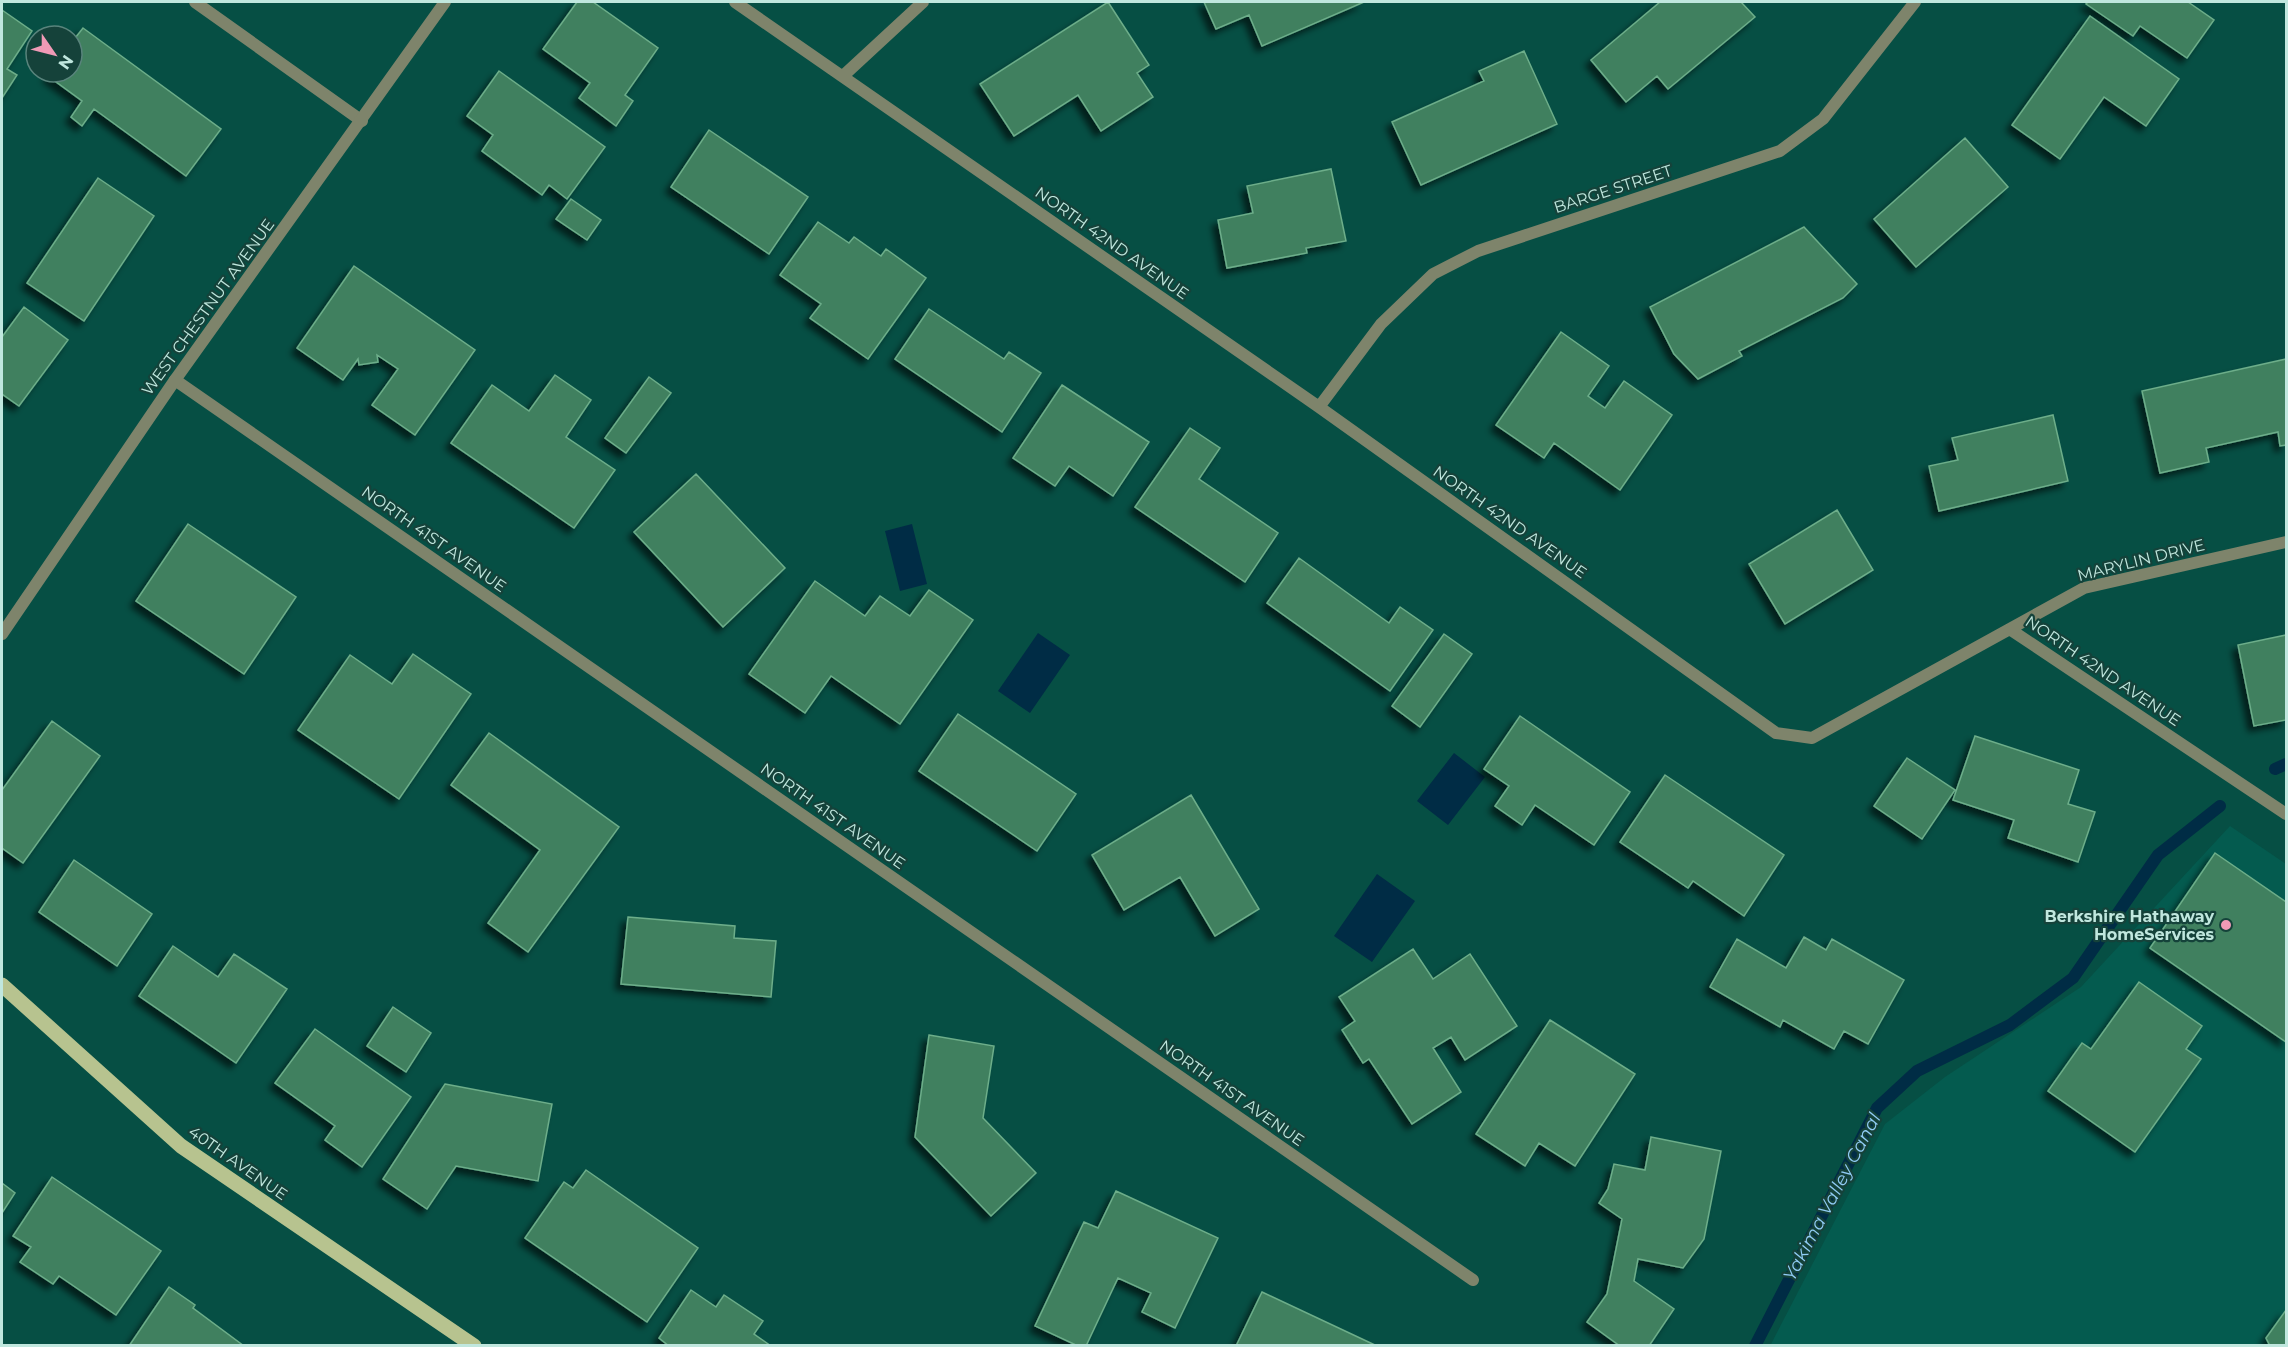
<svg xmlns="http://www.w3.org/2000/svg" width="2288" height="1347" viewBox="0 0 2288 1347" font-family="Montserrat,sans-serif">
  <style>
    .built { fill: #045b4f }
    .water { fill: #002c45 }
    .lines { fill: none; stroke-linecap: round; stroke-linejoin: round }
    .stream { stroke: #002c45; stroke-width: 12 }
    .building { fill: #40805f; stroke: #6dae8a; stroke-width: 1.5; filter: url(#shadow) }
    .minor { stroke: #7e846b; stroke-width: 12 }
    .tertiary { stroke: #7e846b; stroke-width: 12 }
    .primary { stroke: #b7c38f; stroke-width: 15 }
    .poi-dot { fill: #f09ab6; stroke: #15423a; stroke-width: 2 }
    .labels { text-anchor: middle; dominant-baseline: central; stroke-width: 4.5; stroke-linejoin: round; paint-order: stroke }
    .street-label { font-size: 16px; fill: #c0e7de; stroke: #15423a }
    .poi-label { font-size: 16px; font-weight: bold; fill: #c0e7de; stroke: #15423a; text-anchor: end }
    .water-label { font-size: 18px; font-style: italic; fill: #91ccf5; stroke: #15423a }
  </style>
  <defs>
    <filter id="shadow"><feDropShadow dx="-5.5" dy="5.5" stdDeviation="3" flood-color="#0009"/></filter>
  </defs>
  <rect width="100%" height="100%" fill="#064f44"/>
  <!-- built -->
  <path class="built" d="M2230,826L2286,864V1345L1770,1346L1885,1124L1945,1077L2081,987Z"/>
  <!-- water -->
  <path class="water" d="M912,524L927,584L900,591L885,531Z
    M1038,633L1070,655L1030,713L998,691Z
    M1454,753L1485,777L1448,825L1417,801Z
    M1377,874L1415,901L1372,962L1334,936Z"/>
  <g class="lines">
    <!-- stream -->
    <path class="stream" d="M2275,769L2286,764
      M1755,1346L1877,1108L1917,1071L2010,1025L2073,978L2158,855L2220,806"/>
  </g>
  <!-- building -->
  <path class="building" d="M577,2H593L658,48L625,95L633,101L616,126L579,98L590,83L543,49Z
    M1108,2L1149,65L1137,73L1153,97L1101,131L1078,95L1014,136L980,84Z
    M1204,2H1364L1262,46L1249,15L1216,29Z
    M1660,2H1741L1755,17L1668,89L1657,76L1626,102L1591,60Z
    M2088,2H2188L2214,20L2187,58L2140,26L2133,36L2086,4Z
    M2,10L32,31L7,69L17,75L2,98Z
    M2090,16L2179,79L2146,126L2104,97L2060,159L2012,125Z
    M83,28L221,129L186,176L94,109L82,126L71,117L82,101L48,76L51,72H72V42Z
    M1524,51L1557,124L1421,185L1392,122L1484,81L1479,71Z
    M499,71L605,147L567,199L549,185L542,195L482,151L493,135L467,116Z
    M709,130L808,197L769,254L671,187Z
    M1965,138L2008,187L1916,267L1874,219Z
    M1331,169L1346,241L1306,248L1307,253L1227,268L1218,220L1253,213L1247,186Z
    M98,178L154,216L84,321L27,283Z
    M571,199L601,220L587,240L556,219Z
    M818,222L849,243L854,237L881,256L886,249L926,278L868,359L810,318L821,304L780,275Z
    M1804,227L1857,284L1843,298L1739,351L1742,356L1698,379L1674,354L1650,307Z
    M354,266L475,350L415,435L372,405L398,369L377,355L378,362L359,365L358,359L343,380L297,348Z
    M24,307L68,340L19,406L2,394V337Z
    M929,309L1004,359L1009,352L1041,373L1002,432L895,359Z
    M1561,332L1609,366L1588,396L1605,408L1624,381L1672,415L1620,490L1554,443L1544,458L1496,425Z
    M2286,359V445L2280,446L2278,432L2206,448L2209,462L2160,473L2142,391Z
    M555,375L591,400L566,437L615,470L574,528L451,443L492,385L529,411Z
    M649,377L671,393L626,453L605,438Z
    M1062,385L1149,442L1113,496L1069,466L1055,486L1013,458Z
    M2053,415L2068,481L1939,511L1929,466L1958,460L1952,438Z
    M1190,428L1220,448L1199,479L1278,533L1245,582L1135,507Z
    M696,474L785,568L723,627L634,532Z
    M1837,510L1873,570L1785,624L1749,564Z
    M188,524L296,597L244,674L136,601Z
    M1299,558L1389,623L1400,607L1433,630L1390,691L1267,603Z
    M815,581L865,616L880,596L910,616L929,590L973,620L900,724L831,676L805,713L749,674Z
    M1444,634L1472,654L1420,727L1392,706Z
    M2286,635V720L2254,726L2238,645Z
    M413,654L471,694L399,799L298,730L350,655L392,684Z
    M958,714L1076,794L1037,851L919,771Z
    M1520,716L1630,792L1594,845L1535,805L1522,825L1495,806L1509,786L1484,769Z
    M52,721L100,756L23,863L2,848V790Z
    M489,733L619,827L528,952L488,923L540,850L451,785Z
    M1975,736L2079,770L2068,804L2095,812L2078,862L2008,838L2014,820L1953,800Z
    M1907,758L1955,790L1922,839L1874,806Z
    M1665,775L1784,855L1744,916L1693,881L1688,888L1620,842Z
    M1191,795L1259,909L1215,936L1180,877L1124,910L1092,855Z
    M2215,853L2286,902V1042L2150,948Z
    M74,860L152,914L117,966L39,912Z
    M628,917L735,926L734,938L776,941L771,997L621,984Z
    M1804,937L1826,950L1832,939L1904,980L1868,1044L1844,1031L1834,1049L1783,1020L1780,1027L1710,987L1737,939L1786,968Z
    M173,946L218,977L234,954L287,989L236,1063L139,996Z
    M1413,949L1433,979L1470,954L1517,1026L1465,1060L1451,1037L1433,1048L1461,1092L1412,1124L1369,1059L1363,1063L1342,1030L1355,1021L1339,997Z
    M2139,982L2202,1026L2186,1049L2201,1059L2135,1152L2048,1091L2082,1043L2091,1049Z
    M393,1007L431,1033L406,1072L367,1046Z
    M1550,1020L1635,1074L1575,1166L1539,1143L1525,1166L1476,1134Z
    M315,1029L411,1097L362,1167L325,1140L335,1126L275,1083Z
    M929,1035L994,1046L983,1118L1036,1173L991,1216L915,1137Z
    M445,1084L552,1104L538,1181L456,1166L427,1209L383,1179Z
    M1651,1137L1721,1151L1704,1239L1683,1268L1638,1259L1634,1281L1674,1309L1649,1346H1620L1587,1322L1607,1294L1622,1219L1599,1203L1608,1189L1614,1164L1645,1170Z
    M586,1170L698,1248L647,1322L525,1238L564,1182L573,1188Z
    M52,1177L161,1251L116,1315L59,1276L53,1284L20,1262L31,1247L13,1236Z
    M2,1183L15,1193L2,1213Z
    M1116,1191L1218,1238L1175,1328L1142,1312L1151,1293L1118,1278L1086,1346H1078L1035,1326L1084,1222L1098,1228Z
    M169,1287L195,1305L193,1308L244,1346H129Z
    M691,1290L716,1307L724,1295L763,1321L754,1334L771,1346H669L659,1338Z
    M1262,1292L1377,1346H1236Z
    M2286,1310V1346H2270L2266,1338Z"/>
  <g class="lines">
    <!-- minor -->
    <path class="minor" d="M195,2L362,121
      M735,2L1319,407L1776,733L1812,738L2084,588L2286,542
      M843,76L923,2
      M175,380L1473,1280
      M1319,407L1381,324L1433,274L1478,251L1780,151L1823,119L1915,2
      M2011,630L2286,814"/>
    <!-- tertiary -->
    <path class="tertiary" d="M2,634L175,380L445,2"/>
    <!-- primary -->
    <path class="primary" d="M2,985L181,1146L474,1346"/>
  </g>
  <!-- markers -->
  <circle class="poi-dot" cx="2226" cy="925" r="6"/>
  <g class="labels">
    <!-- street labels -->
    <g class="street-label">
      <text transform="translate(1613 189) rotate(-18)">BARGE STREET</text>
      <text transform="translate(1112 243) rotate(35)">NORTH 42ND AVENUE</text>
      <text transform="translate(208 307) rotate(-54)">WEST CHESTNUT AVENUE</text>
      <text transform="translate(1510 522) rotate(35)">NORTH 42ND AVENUE</text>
      <text transform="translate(434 539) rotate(35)">NORTH 41ST AVENUE</text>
      <text transform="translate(2141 560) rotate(-14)">MARYLIN DRIVE</text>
      <text transform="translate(2103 671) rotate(34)">NORTH 42ND AVENUE</text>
      <text transform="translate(833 816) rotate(35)">NORTH 41ST AVENUE</text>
      <text transform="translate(1232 1093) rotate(35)">NORTH 41ST AVENUE</text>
      <text transform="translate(238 1163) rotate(35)">40TH AVENUE</text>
    </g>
    <!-- poi labels -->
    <g class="poi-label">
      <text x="2214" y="916">Berkshire Hathaway<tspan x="2214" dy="18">HomeServices</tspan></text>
    </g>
    <!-- water labels -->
    <g class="water-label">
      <text transform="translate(1832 1197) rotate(-62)">Yakima Valley Canal</text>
    </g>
  </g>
  <!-- border -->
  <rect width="2288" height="1347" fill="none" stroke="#c0e7de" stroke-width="6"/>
  <!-- north arrow -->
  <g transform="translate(54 54) rotate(125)"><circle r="28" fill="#15423a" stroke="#59847c" stroke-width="1.5"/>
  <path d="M0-4.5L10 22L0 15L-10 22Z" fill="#f09ab6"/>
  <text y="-9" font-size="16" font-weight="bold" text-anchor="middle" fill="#c0e7de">N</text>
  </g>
</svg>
